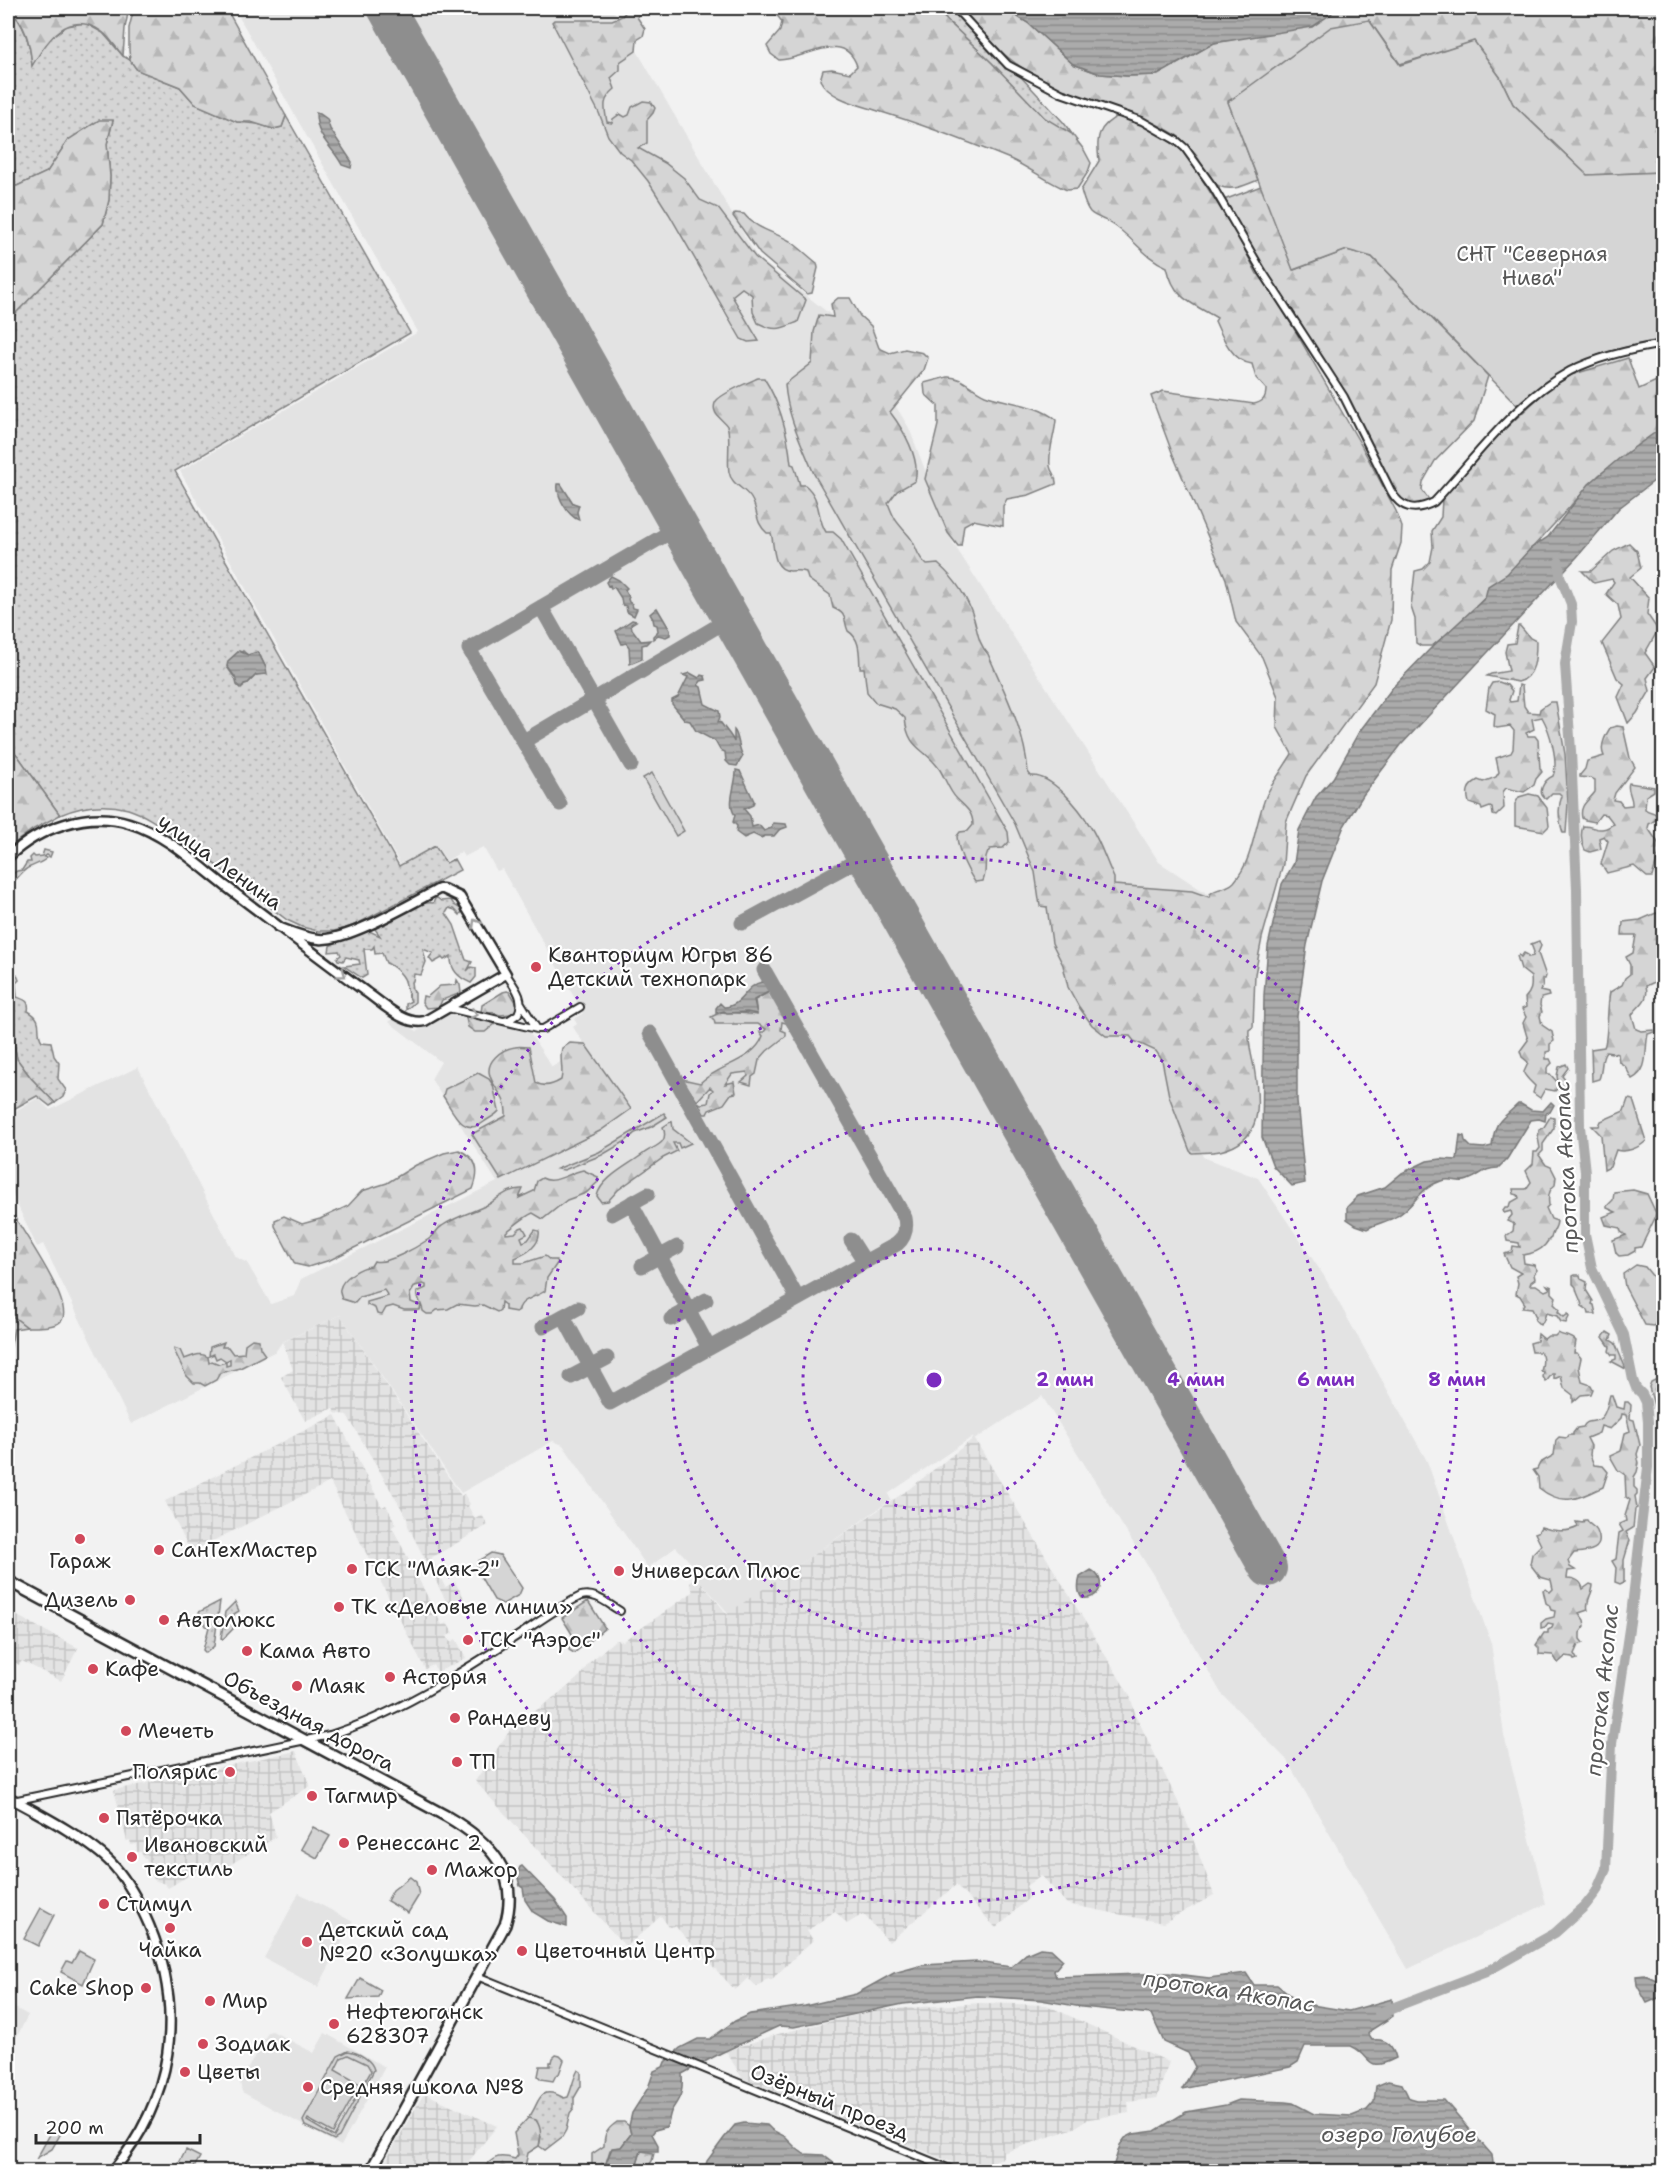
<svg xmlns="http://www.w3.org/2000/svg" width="1671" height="2179" viewBox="0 0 1671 2179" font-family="'Shantell Sans',sans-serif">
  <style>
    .built { fill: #e3e3e3 }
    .industrial { fill: url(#industrial-grid) }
    .grass { fill: url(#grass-dots); stroke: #808080; stroke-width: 1.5; fill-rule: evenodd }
    .forest { fill: url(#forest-firs); stroke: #808080; stroke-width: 1.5 }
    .wetland { fill: url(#wetland-marsh); stroke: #808080; stroke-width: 1.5 }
    .green { fill: #d5d5d5; stroke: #808080; stroke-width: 1.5; fill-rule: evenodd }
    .water { fill: url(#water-rules); stroke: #787878; stroke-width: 1.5 }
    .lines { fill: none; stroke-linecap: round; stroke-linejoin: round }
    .river { stroke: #ababab; stroke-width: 10 }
    .taxiway { stroke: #8e8e8e; stroke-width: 15 }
    .runway { stroke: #8e8e8e; stroke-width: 38 }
    .street-casing { stroke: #2b2b2b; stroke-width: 10 }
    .secondary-casing { stroke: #2b2b2b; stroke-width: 13 }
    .primary-casing { stroke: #2b2b2b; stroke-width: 14 }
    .street { stroke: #fff; stroke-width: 6 }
    .secondary { stroke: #fff; stroke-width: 8 }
    .primary { stroke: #fff; stroke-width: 9 }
    .oneway { stroke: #a0a0a0 }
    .ring { fill: none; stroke: #7b2cbf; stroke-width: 3; stroke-dasharray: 3 6 }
    .poi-dot { fill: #d1495b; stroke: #fff; stroke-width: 2 }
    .labels { text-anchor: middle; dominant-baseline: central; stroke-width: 4.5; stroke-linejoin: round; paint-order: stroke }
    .park-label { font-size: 21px; fill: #565656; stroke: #fff }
    .street-label { font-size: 21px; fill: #2b2b2b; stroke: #fff }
    .poi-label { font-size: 21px; fill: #2b2b2b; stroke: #fff; text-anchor: start }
    .water-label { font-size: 22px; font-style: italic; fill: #585858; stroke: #fff }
    .centre { fill: #7b2cbf; stroke: #fff; stroke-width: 3 }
    .ring-label { font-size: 18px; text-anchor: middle; font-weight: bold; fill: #7b2cbf; stroke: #fff; stroke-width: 4.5; stroke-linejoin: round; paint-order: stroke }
  </style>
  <defs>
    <pattern id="industrial-grid" width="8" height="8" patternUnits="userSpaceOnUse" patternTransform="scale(1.5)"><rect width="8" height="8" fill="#e3e3e3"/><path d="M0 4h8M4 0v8" fill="none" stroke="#c3c3c3"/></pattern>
    <pattern id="grass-dots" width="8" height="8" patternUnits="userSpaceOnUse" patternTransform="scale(1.5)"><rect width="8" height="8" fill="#d5d5d5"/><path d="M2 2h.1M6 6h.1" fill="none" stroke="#b7b7b7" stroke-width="1.8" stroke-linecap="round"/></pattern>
    <pattern id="forest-firs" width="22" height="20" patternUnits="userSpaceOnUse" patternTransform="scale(1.5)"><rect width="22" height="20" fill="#d5d5d5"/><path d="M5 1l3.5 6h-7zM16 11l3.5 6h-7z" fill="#b7b7b7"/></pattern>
    <pattern id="wetland-marsh" width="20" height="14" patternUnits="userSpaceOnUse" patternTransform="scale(1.5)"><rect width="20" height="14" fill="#d5d5d5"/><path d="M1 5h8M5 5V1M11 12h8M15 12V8" fill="none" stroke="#b7b7b7"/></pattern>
    <pattern id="water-rules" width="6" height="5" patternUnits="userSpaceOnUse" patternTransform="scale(1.5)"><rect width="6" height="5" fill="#ababab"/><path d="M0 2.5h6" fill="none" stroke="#8b8b8b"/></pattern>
  </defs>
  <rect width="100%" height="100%" fill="#f2f2f2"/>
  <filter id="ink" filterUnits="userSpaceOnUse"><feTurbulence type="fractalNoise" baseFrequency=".0167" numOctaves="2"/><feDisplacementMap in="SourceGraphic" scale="12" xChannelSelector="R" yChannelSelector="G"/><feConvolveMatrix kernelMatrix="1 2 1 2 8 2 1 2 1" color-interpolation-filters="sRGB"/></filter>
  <g filter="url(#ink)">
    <!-- built -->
    <path class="built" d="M234,8H612L757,257L849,329L909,428L953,543L1159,862L1232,910L1171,1058L1203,1157L1258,1178L1324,1276L1427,1461L1491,1643L1504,1735L1546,1904L1408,1969L1286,1759L1221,1693L1155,1578L1042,1396L974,1440L972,1437L888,1494L891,1500L729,1614L697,1577L700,1573L676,1547L648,1568L563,1445L553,1441L461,1493L340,1315L282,1342L276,1351L131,1424L43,1244L37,1247L8,1185V1115L38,1098L50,1110L138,1067L236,1257L247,1263L271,1304L294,1296L301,1279L497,1182L431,1079L441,1062L389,1022L394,1017L417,1031L450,1014L529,1032L552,1067L586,1047L573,1027L577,1024L574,1019L583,1013L502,869L497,871L483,847L464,857L461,852L446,861L436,845L400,864L180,471L418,332Z
      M299,1893L353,1922L318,1987L264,1958Z
      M8,2004L28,2015L8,2054Z
      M272,2031L314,2053L325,2033L385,2067L341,2146L242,2092L240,2082L268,2032Z"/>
    <!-- industrial -->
    <path class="industrial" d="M340,1315L461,1496L464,1494L470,1504L468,1506L475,1519L482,1515L488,1525L431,1558L445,1587L455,1582L464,1598L449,1607L408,1526L407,1518L347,1415L335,1413L333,1408L305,1421L281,1377L293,1370L283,1342Z
      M335,1415L382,1507L386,1505L396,1524L392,1527L442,1625L447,1623L453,1633L447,1636L450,1642L456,1639L466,1658L438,1672L433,1665L425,1669L330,1482L191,1552L165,1501Z
      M974,1438L1130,1696L1136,1716L1182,1810L1214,1895L1163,1923L1067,1904L1041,1875L1026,1886L1031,1896L996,1928L956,1885L889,1942L863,1914L847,1924L835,1911L807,1931L813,1940L771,1980L768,1978L757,1987L748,1978L735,1990L675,1926L669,1927L661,1916L626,1947L475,1781L510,1730L570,1685L580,1676L589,1663L615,1640L623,1641L693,1592L690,1583L697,1577L727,1614L909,1489Z
      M8,1611L78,1648L61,1681L22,1661L19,1665L8,1659Z
      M296,1751L310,1786L269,1812L276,1837L218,1872L211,1862L168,1888L165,1884L154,1880L146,1859H144L141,1852H137L136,1844L131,1845L130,1840L127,1841L114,1790Z
      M981,2003L1046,2005L1169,2062L1157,2098L1128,2102L1129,2113L1089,2119L1074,2128L1003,2153V2158L985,2164L976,2163L974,2167L966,2168L742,2078L726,2051L778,2034L878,2010Z
      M424,2093L497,2126L461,2171H380Z"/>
    <!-- grass -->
    <path class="grass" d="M8,8C25,24 30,43 32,65L48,40L67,26L85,23L103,33L123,56L130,60L137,70L180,87L195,104L237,122L258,124L273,129L282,127L286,116L410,333L175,471L399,866L435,846L446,863L454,859L460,870L353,926L334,931H318L302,927L287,920C249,891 212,860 172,834C158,824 144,814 128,809C105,803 81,806 60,815L18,756L8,745V321L103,224L109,200L110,176L107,144L113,121L68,140L47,172L17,186H8ZM243,651L248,655L258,652L266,668L263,673L256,675L248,683L244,684L242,688L227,667L232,658Z
      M934,8H952L967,27L1002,64L1022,78L1064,123L1072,134L1045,119L992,63Z
      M436,897L441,901L451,900L454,905L463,910L460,915L455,910L449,908L446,913L454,925L466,960L472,962L467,971L471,967L476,968V977L471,983C459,978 450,970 451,956L444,960L442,958L433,963L429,958L433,953L423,949L426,962L421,975L414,974L413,981L411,982L412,989L415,993V1002L406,1010V1004L411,1001C407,994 407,988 405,981C403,974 392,965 386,963L382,953L375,954L374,946L372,949H364L367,975L362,978L344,966L360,964L359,960L346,957L343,961L338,960L337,958L341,955L339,951L329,952L330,946L333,944L367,930L380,936L375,929L376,927L385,925V922C398,915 418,901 433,903Z
      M8,972L11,975H17L19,980L16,983L17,997C25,1000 30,1001 28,1011C46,1021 34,1030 42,1041L51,1042L54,1056L59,1063L58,1079L66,1090L63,1097L55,1103L31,1078L17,1059L12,1034L8,1030Z
      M8,1308L9,1313L27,1327L14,1329L8,1360Z
      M220,1601L214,1646L206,1653L203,1650L209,1627L206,1626L199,1612Z
      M235,1602L239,1611L234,1614L233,1629L223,1639L221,1638L225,1612Z
      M578,2070L581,2072V2086L574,2098V2108L570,2113L566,2130L562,2137L545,2150L539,2146L541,2137L528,2118C540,2106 536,2082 564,2098L568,2097C572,2088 573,2079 578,2070Z"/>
    <!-- forest -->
    <path class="forest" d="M8,8H129L125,28L123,56C116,48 110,37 101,31C68,9 47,40 32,66C30,43 26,24 8,8Z
      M134,8H226L286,116L282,127L273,129L251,122H237L195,104L180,87L137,70L130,60L129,50V28Z
      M629,8H646L637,17L645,29L643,36L637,40L636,51L620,62V70L611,78L615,89C602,100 604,106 607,122L612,123L613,119L620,114L625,117L629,115L632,107L643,101L651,102L655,108L653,113L647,120V143L638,148L665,163L684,178L700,200L718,208L755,257L806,300L798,322C780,329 776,332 758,323L753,312L752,295L742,288L732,296L759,341L748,342L741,339L669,214L648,181L631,160L620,152L608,136L599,113L552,22L554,20H612L622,16Z
      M742,8H934L992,63L1045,118L1072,134L1084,150L1091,163L1088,172L1077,189L1067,190C1047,182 1030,168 1010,159C966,141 921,124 875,110C856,104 829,98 820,80L823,70L832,69L850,73L857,66C844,28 805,60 779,60L771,54L767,46L780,31L782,22C768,0 758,16 742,8Z
      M960,8H1003L1028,23L1073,64L1100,74L1127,76L1158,75L1214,43L1258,34L1331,14L1335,8H1658L1664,11L1663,172L1587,175L1513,104L1500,77L1474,42L1400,64L1369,20L1228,101L1258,180C1246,185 1232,192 1219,186C1208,182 1192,145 1176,135C1140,112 1100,105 1062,89C1017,71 990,44 960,8Z
      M1120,115L1146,125L1185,152L1237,235L1257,274L1260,275L1265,282L1282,308L1361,445L1396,511L1402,527L1401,543L1392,570L1391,620L1374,683L1306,776L1286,822L1283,864L1262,938L1255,974L1253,1027L1249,1030C1248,1043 1251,1054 1254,1067C1260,1103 1264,1141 1220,1151C1211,1153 1201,1152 1192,1153L1190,1151L1169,1096L1162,1060L1156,1051L1134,1041L1130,1036H1106L1092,1025L1079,1007L1068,987L1063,965L1052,943L1047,907L1040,906L1035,872L1015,824L814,474C802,445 787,416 785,384L812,363L814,332L819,315L833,317L831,304L838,298H850L860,316L871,326L879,348L890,353L905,349L923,353L928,358L924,370L890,412C903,429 921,459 915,481L897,491L888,503C895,522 897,522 909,536C918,547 915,555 927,565L938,564C955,579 968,598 974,619C978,633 978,643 988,654C1004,691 1025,731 1028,772L1031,776C1052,774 1080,809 1090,826C1100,841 1106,861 1114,878V885L1192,891L1209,897L1210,894C1218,887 1226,890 1234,882C1255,858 1254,822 1267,794C1274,780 1284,767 1292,754L1277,727L1278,697L1262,657L1236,622L1226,579L1173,455L1151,396L1163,391L1254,404C1263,402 1266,398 1266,389L1256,378L1252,364C1233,362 1222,337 1215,321L1217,318C1190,302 1174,299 1167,267C1145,258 1134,239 1115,226C1108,220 1096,218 1090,212C1085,206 1083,197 1081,190L1099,161C1096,138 1097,126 1120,115Z
      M99,120H113L107,144L110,176L109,200L103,224L8,321V186H17L47,172L68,140Z
      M1261,186L1294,270L1347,250L1372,257L1488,376L1474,421L1435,461L1423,482L1422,490L1430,501C1420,504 1410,506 1400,500L1353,411L1347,395L1265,270L1224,200Z
      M735,213L744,214C756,229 774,232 790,241C799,247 808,256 817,263L818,268L812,293L807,294L760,254L733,216Z
      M1628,358L1639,389L1663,378V430L1644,441L1599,475L1511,571L1458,625L1432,646H1421L1416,643L1415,619L1411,607L1415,571L1423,569L1430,562L1433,547L1432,531L1441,517L1442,498L1496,437L1547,390L1571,375Z
      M947,377C962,376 971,389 985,395C1006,403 1038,404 1056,420C1055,435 1048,450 1050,466C1051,473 1057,476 1056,484L1029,495L1007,499L1003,506V526L973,520L964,525L961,546H958L948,533L925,479L938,425V406L925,394L924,383Z
      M758,378H764C780,403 788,435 791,464L794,465L800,485H805C822,499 816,517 826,532H833L841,539L1008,832L1009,842L1003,848L990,849C982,860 988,869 983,881L975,882C966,868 958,853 957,836L960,832L968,831L973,825C973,812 966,808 957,799C949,791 946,780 940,770C925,747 908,751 905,718L895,709L876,703L867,692L864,668H860C859,655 861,639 848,631C843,619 848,614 833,608L830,595L808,579L806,572C800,570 796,571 790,571C771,569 775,546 771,533H767C754,521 759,513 752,500C747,489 731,485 729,472C727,462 731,432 727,426C723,419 711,415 715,403C717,395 749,382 758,378Z
      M1629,543L1637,551L1641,568L1630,577L1649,598L1647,614L1658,630L1645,653L1655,667L1647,678L1650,691L1637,713L1628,723L1618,697L1624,684L1617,678L1602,643L1621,619L1618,605L1606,594L1614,582L1612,579L1594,583L1582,571H1591L1613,551Z
      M1518,626H1520L1530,638L1536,641C1536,656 1536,678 1518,682L1487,676L1491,674L1509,671L1505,652L1507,644L1515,643Z
      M1499,682L1507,685L1512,691L1509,700L1510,702L1517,701L1519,685L1522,686L1524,706L1528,712L1539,713L1540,709L1550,702H1556L1565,754L1568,803L1566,833H1563C1559,821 1557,808 1562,796L1559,793H1552L1546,799C1536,793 1544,780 1553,776C1559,762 1550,731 1542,717L1532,719L1534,729L1526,733L1528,736H1535L1538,740L1540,768L1542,772L1536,779L1534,785L1524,792L1506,788L1503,792L1504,808L1496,816L1493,815L1492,808L1490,807L1482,810L1481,807L1469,803C1466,792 1467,786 1478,780L1483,782L1496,777L1499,772L1496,758L1511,753L1513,749L1514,731L1510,726L1497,728L1494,726L1495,714L1486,709L1489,688L1492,683Z
      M1617,726L1623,727L1630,758L1635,767L1615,793L1613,800L1619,801L1623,806L1632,805C1633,797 1626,790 1629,783L1654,787V791L1646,796L1645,809C1650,814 1657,810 1657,819L1649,824L1648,828L1661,847L1652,877H1647L1634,866L1607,873L1601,864L1608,841L1604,836L1599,838L1601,849L1590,852L1585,850C1581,842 1580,835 1583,826C1593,826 1595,830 1602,829C1609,829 1608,826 1614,824L1607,815L1601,814L1595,822L1585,820L1582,818C1579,804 1589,801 1595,792V780L1591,778L1580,777V775L1585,769L1587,761L1604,756C1599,747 1605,736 1610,728Z
      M8,745L18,756L60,815L32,830L8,848Z
      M1529,794L1538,796L1547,808L1549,826L1544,831L1515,826V804L1519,797Z
      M44,850L52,852L50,857L47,855L44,857L47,858C41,863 37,864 30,867C21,870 17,882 8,885V877L17,871L22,870L27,862H31L30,858L33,855L35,857L42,856Z
      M1656,913L1663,916V978L1646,986C1650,1001 1638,1005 1632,1015L1636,1029L1641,1031L1654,1030V1032L1648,1034C1644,1051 1650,1070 1632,1079L1625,1066L1619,1062L1618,1054L1606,1052C1600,1059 1603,1070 1599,1079L1592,1081L1591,1049L1604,1047C1608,1041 1607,1005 1610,992L1622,985L1625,978L1630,974V965L1626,957L1633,953L1636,935H1622L1623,922L1640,920Z
      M1539,941L1541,946L1538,953L1546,976L1545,979H1542L1543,986L1540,991L1548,993L1549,996L1541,998L1540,1005L1542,1012L1540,1016L1542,1025L1552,1032L1554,1041L1550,1044V1051L1546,1052V1059H1550L1552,1063L1547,1068V1074H1550L1558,1083L1557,1076L1559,1067L1566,1064L1568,1068L1562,1076L1566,1081L1565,1089L1561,1085L1555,1091L1545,1089L1540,1098L1533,1093L1535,1086C1533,1084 1531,1082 1529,1080C1520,1070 1525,1074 1528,1062L1522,1057L1520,1051L1528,1040L1523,1023L1526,1017L1522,1009L1526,1007L1525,998C1531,992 1532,987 1531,977L1521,969L1517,956L1519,955L1521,957L1524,953L1528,955V957L1533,956L1534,952L1531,944Z
      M457,980L460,985L461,993L442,1000L439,1007L426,1008L422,1002L423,996L427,997L440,986L456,985Z
      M771,985L775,988C776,999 791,1017 797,1030L792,1032L786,1023L782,1022L781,1030L786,1032V1036L767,1051L759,1060L756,1074L752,1077L751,1085L741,1082L748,1076L747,1072L732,1074L725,1084L734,1082L736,1093L731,1094L724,1104L709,1110L707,1114H704L698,1102L701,1104L708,1103L710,1093L713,1090L710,1087L697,1101L682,1079L700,1083C718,1065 754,1061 763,1036L760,1032H764L766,1029L758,1024H715L714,1020L711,1017L721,1012C732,1013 744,1013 757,1015L755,1000L771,991Z
      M507,991L510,992L519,1007L511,1014L500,1015L491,1012L481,1013L482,1005L503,992Z
      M465,1014L494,1020L495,1024L485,1032H475L468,1027Z
      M8,1030L12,1034L17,1059L31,1078L55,1103L50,1106L37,1096L8,1112Z
      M570,1043L585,1044L631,1109L600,1131L501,1180L472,1134L506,1116C507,1096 496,1093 490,1076C485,1062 501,1049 515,1047C519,1046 525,1047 529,1047L536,1083C545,1088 553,1085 561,1080C564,1069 559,1059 562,1048Z
      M478,1073L489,1079L493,1085L499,1111C495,1116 489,1118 484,1122C463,1138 453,1111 443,1096L445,1089Z
      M1628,1099L1633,1100L1646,1141C1639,1148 1626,1153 1616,1150L1610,1167L1604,1170L1601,1135L1592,1126H1599L1601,1121L1624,1111Z
      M664,1113L667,1117L651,1127L635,1133L626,1141L602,1155L564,1170L557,1169L599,1152Z
      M1550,1117L1554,1118V1128L1543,1144V1151L1539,1155L1546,1165L1551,1167L1556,1177L1555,1185C1548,1190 1548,1198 1549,1205L1546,1208L1551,1219L1557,1221C1557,1228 1552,1231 1551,1238C1549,1239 1547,1242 1545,1245C1540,1251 1530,1254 1523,1255L1524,1263L1534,1265L1537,1270L1534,1274L1535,1279L1531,1282L1530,1285H1536L1545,1291L1550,1289L1547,1285L1552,1287V1293L1556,1297L1554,1304L1559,1309L1558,1312L1564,1317L1568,1314L1569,1317L1566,1323L1561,1322L1557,1316L1546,1313L1543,1322L1540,1325L1535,1320L1536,1317L1532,1309L1522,1308L1525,1304L1520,1296L1516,1294L1518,1283L1516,1276L1521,1273L1510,1267L1504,1254L1512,1252L1513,1246L1520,1247L1519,1243L1507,1241L1506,1236L1513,1231L1514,1224L1507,1221L1512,1215L1511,1211L1504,1213L1503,1210L1505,1207H1509L1510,1203L1519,1198L1518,1195L1514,1194L1513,1189H1526L1531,1182L1526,1171L1533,1164L1534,1152H1537L1540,1148L1538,1138L1539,1130L1544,1127Z
      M672,1121L673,1129L691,1143L680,1148L678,1143H673L677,1151L663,1158L618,1190L608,1201L601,1202L597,1196C601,1178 629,1165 643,1154C653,1146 670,1145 663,1127Z
      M459,1150C478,1158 480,1171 473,1189L330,1260L308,1267L295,1264L275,1226V1220L284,1216L302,1224L320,1219L348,1206L362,1191L387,1183L416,1165L444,1153Z
      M583,1170L598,1177V1182L586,1193L567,1200L543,1219L533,1213C525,1216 513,1227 506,1232V1234L515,1233L520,1228L523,1227L527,1234L521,1237L523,1242L528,1240L535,1230L539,1231C541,1245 526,1254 515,1258V1263H524L545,1256L550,1260H556L558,1262L547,1278L545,1291C537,1297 520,1299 519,1310L516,1312L505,1310V1305L501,1302L500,1310L497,1312L483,1305L475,1306L457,1304L448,1309L437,1310L432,1314H427L423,1311C422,1304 417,1298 417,1292L426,1288V1285L423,1284L415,1286L410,1294L411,1302L421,1306L420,1310H404L393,1306L386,1308L382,1315L377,1314L375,1308L367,1305V1302L388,1296L384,1290L360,1297L355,1303L342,1299C341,1296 339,1292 340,1289C342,1278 361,1267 371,1266L374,1261C387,1265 417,1247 429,1239C435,1236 436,1229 442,1226C456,1216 474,1212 489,1204C500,1197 509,1188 523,1189L519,1198L534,1191L537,1181L542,1178C555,1185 568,1173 583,1170Z
      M1633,1190L1647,1194L1656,1213L1655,1218L1641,1247L1635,1248V1251L1628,1255L1619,1256L1616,1253L1613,1240L1626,1235L1621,1232L1620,1228L1606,1225L1603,1217L1616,1212L1607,1208V1206L1613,1200L1614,1192Z
      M8,1206C18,1225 74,1302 62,1320C56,1328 36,1327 27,1327L9,1313L8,1308Z
      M1636,1265L1645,1267L1663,1289V1318L1657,1320L1654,1326L1645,1325L1625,1287L1623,1274Z
      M1575,1275H1580L1581,1279L1587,1282L1586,1290L1593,1301L1592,1304L1594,1305L1596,1314H1589L1588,1310L1582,1306C1581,1298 1576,1294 1576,1287L1573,1284V1276Z
      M1607,1332L1612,1335L1610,1340L1615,1343L1626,1369L1611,1361L1616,1359V1355H1612L1609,1351L1610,1347L1603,1337Z
      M1558,1333C1564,1337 1572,1335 1576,1341L1574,1353H1577L1581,1358L1579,1367L1582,1382L1591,1385L1593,1389L1591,1394L1581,1395L1573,1402V1395L1564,1388L1561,1376L1554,1379V1374H1552L1546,1382L1543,1377L1544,1372L1541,1371C1543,1365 1544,1356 1540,1352H1532L1530,1343L1537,1341L1538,1334L1544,1339L1548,1336H1555Z
      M252,1339L259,1340L260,1348L265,1355L240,1368L220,1373L216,1380L205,1386L200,1383H194L186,1375L174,1350V1348L180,1350L184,1359C192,1357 200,1351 208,1357L209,1363L212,1361L219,1364L226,1362V1366L230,1365V1359L226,1361L220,1357L216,1359L214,1354L209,1356L210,1347L224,1342L222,1347H228L233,1354L244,1353L245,1344Z
      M1655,1380H1663V1429L1660,1428L1649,1387L1651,1382Z
      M1610,1395H1612L1616,1407L1624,1409L1625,1402H1628L1631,1405L1630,1419L1634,1420L1640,1445L1637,1454L1639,1463L1637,1472L1634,1477V1487L1637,1490V1494L1635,1496L1637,1508L1635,1509L1633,1528L1626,1532L1630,1540L1624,1560V1582L1620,1584L1615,1582L1616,1568L1612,1561L1616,1559L1619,1533L1623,1531L1619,1524L1626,1521L1625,1516L1630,1500L1626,1497L1625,1475L1618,1470L1610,1456L1621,1451L1625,1433L1630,1431L1626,1415L1622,1414L1621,1418L1610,1429L1601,1426L1599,1433L1587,1438L1591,1446L1590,1455L1594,1465L1603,1466L1608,1472L1603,1487C1577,1499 1563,1507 1539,1488L1538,1477L1533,1470L1537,1469L1540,1463L1554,1455L1556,1440L1559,1437L1567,1438L1569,1435H1573V1433L1577,1428L1583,1427C1587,1418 1596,1424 1602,1417C1607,1411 1608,1401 1610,1395Z
      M1584,1520H1587C1590,1527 1594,1525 1597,1531C1606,1551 1587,1552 1574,1553L1568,1561L1570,1567L1575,1570L1568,1571L1567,1578C1575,1578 1581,1580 1583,1589L1590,1584L1593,1585C1593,1594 1585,1601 1588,1610L1579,1613L1584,1620L1585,1626L1580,1633V1639L1583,1643L1578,1645L1574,1654L1577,1659L1574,1660L1572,1657L1566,1656L1558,1663L1553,1655L1539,1654V1648L1536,1645L1544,1633H1548V1630L1552,1628L1553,1624L1548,1623L1545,1627L1541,1628V1623L1546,1619L1554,1617L1555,1611L1551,1610L1549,1605L1546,1603L1543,1590L1546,1589L1550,1592L1553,1589L1551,1580L1540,1577L1530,1564L1532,1554L1541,1545L1535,1533L1538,1532L1541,1527C1552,1531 1567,1533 1578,1527L1576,1522L1583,1523Z
      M588,1601L605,1628L574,1653L569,1650L572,1634L562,1618Z
      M528,2118L536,2120C542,2129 541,2136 539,2146L528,2153L524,2171H481C493,2157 497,2154 515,2159L518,2155L514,2133Z
      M617,2122H624L629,2126L631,2134L621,2147L610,2150L606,2163L592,2169V2154L604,2146C604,2134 607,2129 617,2122Z
      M641,2151L654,2153L652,2161L645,2171H635Z"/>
    <!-- wetland -->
    <path class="wetland" d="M556,2055L560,2056L564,2060L559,2074L556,2075L553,2081L541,2079L538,2076L540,2066H550V2062H552L553,2058Z"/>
    <!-- green -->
    <path class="green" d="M1369,20L1400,65L1474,41L1500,77L1513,104L1587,175L1663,172V340C1600,350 1566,363 1517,405L1372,257L1347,250L1293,270L1228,102L1331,27Z
      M652,773L684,831L676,836L643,778Z
      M491,1553L500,1555L522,1588L519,1595L503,1604L494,1600L476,1569L478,1561Z
      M313,1827L330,1836L317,1858L301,1849Z
      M410,1877L416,1882L419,1895L408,1913L387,1901L393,1890Z
      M41,1908L54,1915L38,1946L24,1939Z
      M79,1951L94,1959L83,1984L61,1972L67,1961L72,1963Z
      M360,1978L381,1990L378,1997L348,1999Z
      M348,2051C358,2052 372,2060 374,2070L339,2137L334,2140L305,2126L303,2121L338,2056ZM348,2055L367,2064L371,2071L334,2137L307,2121L308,2119L333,2133L360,2084L335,2070L341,2058Z
      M53,2129L61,2133L52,2149L37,2158Z
      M186,2150L200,2157L192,2171H175Z"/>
    <!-- water -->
    <path class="water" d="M1003,8H1335L1331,14L1312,27L1214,43L1157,75L1127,76L1100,74L1073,64L1028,23Z
      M316,113L320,114L327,119L330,129L352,162L351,168L342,165C332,145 316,139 316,113Z
      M1663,430V474L1619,508L1577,557L1401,745L1363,795L1344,826L1322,881L1307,945L1297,1016V1101L1305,1183L1292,1186L1273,1166L1262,1137L1264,995L1268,946L1282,884L1294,863L1299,830L1316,797L1333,778L1359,732L1393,687L1431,648L1485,598L1488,586L1507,574L1531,548L1548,537L1589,484L1622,456L1656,432Z
      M558,484H561L573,503L579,505L577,512L579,520C568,516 556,496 558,484Z
      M611,576L619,580L627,588L625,590L629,597L628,599L629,602L632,604L633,608L637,609L634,616L627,612L626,606L622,605L621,598L614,587L611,589L610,585L608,586L606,582Z
      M657,608L670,630V635L666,637L658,635L653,639V636L658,631L657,625L654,624L653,619L650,614Z
      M632,620L636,621L631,624L632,629L641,641L650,640L646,644L642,645V659L630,664L629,647L626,643L622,644L616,631Z
      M239,651L248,655L258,652L266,668L267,674L256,675L248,683L244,684L241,689L237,685L235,677L227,666L228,661Z
      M690,673L699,678L701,675L705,676L706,680L701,681L698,685L701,687L705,704L719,711L720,717L718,722L721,723C725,729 732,736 734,742V730C739,735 738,748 743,756L737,766L730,765L726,761L725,752L720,750L715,741L696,731L690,721L685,720L672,704V700L678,697L688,677L683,675Z
      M736,770L740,771L754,801L753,805L744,809L750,816L752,827L759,825L764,831L771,828L773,823L786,824L787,827L779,830L774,836H765L761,838L753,834L744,838L736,832L737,826L733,822L735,815C726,803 737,783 736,770Z
      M762,982L766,984L770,991L754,1000L757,1014L747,1012L727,1013L724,1011L716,1013V1008L720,1003L724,1007C742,1007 745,985 762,982Z
      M1551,1102L1554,1105L1550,1112L1546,1113L1545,1121L1539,1119L1531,1120L1507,1159L1498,1168C1483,1168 1481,1176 1468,1180C1459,1184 1451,1177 1441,1181C1419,1188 1414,1207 1397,1216C1388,1222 1376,1223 1367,1229L1356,1225L1347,1219V1207L1358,1196L1385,1187L1402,1173L1427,1161L1441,1159L1457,1160L1460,1135L1464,1136L1465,1141L1471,1147L1484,1148L1492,1146C1495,1119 1500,1122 1518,1104H1521L1531,1110L1543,1111Z
      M1091,1570C1108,1579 1100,1601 1082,1598C1077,1592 1078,1584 1080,1577Z
      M522,1866L555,1900L567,1918V1927L548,1921L533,1912L525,1900L523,1888L520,1886L517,1874L520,1867Z
      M1040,1948L1051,1949L1063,1960L1054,1971L1056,1977L1169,1973L1209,1978L1246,1973L1254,1985H1277L1299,2003L1349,2011L1392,1999L1393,2016L1371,2030L1368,2034L1372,2040C1385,2038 1393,2045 1396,2058C1364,2074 1374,2056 1351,2046H1305L1298,2062L1290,2067L1182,2089L1195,2067L1188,2053L1164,2042L1151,2014L1082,2007L1041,2000L978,1996L903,2004L794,2027L779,2026L721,2053L682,2074C683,2090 682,2095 673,2108C669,2113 670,2121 666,2127L655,2130L652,2134L658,2145V2151H641L635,2171L589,2172L606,2163L612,2148L621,2147L631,2134L629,2126L632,2113L648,2088L654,2071L663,2067L665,2062L680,2048L698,2039H710L735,2021L750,2014L805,2006L856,1994L894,1973L923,1965L977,1962L1011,1967L1026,1954Z
      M1645,1975L1663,1983V1996L1647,2003L1637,1985L1636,1976Z
      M1388,2081L1402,2084L1409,2098L1416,2100H1444L1492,2155L1494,2171H1108L1114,2164L1120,2145L1125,2138L1133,2134L1155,2131L1186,2112L1226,2105L1239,2100L1285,2102L1293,2103L1314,2114L1352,2116L1367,2110L1374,2102L1376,2086Z
      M744,2123L767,2125L772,2130L784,2136L797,2149L804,2154L823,2155L835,2164L842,2171H704L707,2161L724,2138L735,2125Z"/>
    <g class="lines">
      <!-- river -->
      <path class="river" d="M1379,2013L1486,1972L1555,1933L1585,1906L1596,1892L1606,1869L1612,1744L1631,1615L1648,1467V1422L1646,1402L1642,1394L1636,1388L1633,1380L1624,1335L1592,1268L1585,1234V1172L1580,1126L1577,889L1571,751L1565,664L1572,622L1571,604L1560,576L1559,562"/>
      <!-- taxiway -->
      <path class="taxiway" d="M541,607L631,765
        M524,741L731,618
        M560,804L469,649L679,527
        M742,923L865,856
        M650,1033L798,1299
        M631,1203L709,1348
        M612,1214L648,1194
        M851,1240L865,1262
        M642,1266L677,1247
        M563,1316L610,1403L897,1244C905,1237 907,1229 905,1218L764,970
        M671,1319L706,1300
        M543,1327L578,1308
        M571,1377L607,1358"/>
      <!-- runway -->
      <path class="runway" d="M386,8L1268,1568"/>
      <!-- street casing -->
      <g class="street-casing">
        <path id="street" d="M955,8L1008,65L1061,93L1142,121L1177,141L1185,148L1213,187L1262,271L1344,397L1391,491C1401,509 1415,512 1434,502C1476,457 1515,401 1570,371C1599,356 1632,349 1664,344
          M521,1003L537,1029
          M448,1008L537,1029H543L580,1007
          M504,1021L509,1020L518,1014C526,999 514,986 506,974
          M8,1802L330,1735C394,1715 452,1678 508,1642C532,1627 556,1608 581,1596C595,1592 608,1604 620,1611
          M477,1976L957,2172"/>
      </g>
      <!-- secondary casing -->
      <g class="secondary-casing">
        <path id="secondary" d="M8,857C39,828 87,810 129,823C166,834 198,865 228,888C274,923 320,958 366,992C382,1003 405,1026 425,1021L506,974L460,897L443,889H439C412,903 346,942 319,939C304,938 291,932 278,927
          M8,1797C38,1813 92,1841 114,1866C129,1883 140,1904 149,1925C186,2012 173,2099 112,2172"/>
      </g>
      <!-- primary casing -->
      <g class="primary-casing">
        <path id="primary" d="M8,1581L446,1816C489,1841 521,1872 505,1925L370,2172"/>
      </g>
      <!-- street -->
      <use href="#street" class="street"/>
      <!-- secondary -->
      <use href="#secondary" class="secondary"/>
      <!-- primary -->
      <use href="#primary" class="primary"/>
    </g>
    <!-- one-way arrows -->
    <defs><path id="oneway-chevron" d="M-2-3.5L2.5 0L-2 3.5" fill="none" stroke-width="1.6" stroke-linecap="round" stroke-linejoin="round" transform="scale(1.5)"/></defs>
    <g class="oneway">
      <use href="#oneway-chevron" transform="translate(476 923) rotate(-121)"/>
      <use href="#oneway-chevron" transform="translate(342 974) rotate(36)"/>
      <use href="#oneway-chevron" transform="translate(474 1014) rotate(14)"/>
    </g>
  </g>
  <!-- distance rings -->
  <g class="ring">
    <circle cx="934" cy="1380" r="131"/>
    <circle cx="934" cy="1380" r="262"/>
    <circle cx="934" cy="1380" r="392"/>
    <circle cx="934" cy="1380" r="523"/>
  </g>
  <!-- markers -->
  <g class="poi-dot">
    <circle cx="536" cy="967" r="6"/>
    <circle cx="80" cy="1539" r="6"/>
    <circle cx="159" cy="1550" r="6"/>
    <circle cx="352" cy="1569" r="6"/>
    <circle cx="619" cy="1571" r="6"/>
    <circle cx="130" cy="1600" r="6"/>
    <circle cx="339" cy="1607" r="6"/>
    <circle cx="164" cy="1620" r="6"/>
    <circle cx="468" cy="1640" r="6"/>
    <circle cx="247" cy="1651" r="6"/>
    <circle cx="93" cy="1669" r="6"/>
    <circle cx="390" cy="1677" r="6"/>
    <circle cx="297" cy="1686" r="6"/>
    <circle cx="455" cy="1718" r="6"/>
    <circle cx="126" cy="1731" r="6"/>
    <circle cx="457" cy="1762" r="6"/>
    <circle cx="230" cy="1772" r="6"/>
    <circle cx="312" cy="1796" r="6"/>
    <circle cx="104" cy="1818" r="6"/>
    <circle cx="344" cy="1843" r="6"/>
    <circle cx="132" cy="1857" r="6"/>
    <circle cx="432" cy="1870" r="6"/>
    <circle cx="104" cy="1904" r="6"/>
    <circle cx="170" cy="1928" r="6"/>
    <circle cx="307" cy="1942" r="6"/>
    <circle cx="522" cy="1951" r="6"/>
    <circle cx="146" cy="1988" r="6"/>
    <circle cx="210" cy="2001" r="6"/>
    <circle cx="334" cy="2024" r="6"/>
    <circle cx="203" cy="2044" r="6"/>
    <circle cx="185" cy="2072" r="6"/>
    <circle cx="308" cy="2087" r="6"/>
  </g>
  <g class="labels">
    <!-- park labels -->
    <g class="park-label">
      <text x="1532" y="254">СНТ "Северная<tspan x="1532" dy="24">Нива"</tspan></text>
    </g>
    <!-- street labels -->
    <g class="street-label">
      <text transform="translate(220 862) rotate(36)">улица Ленина</text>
      <text transform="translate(309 1721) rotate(28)">Объездная дорога</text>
      <text transform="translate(830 2102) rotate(22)">Озёрный проезд</text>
    </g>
    <!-- poi labels -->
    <g class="poi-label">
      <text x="548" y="955">Кванториум Югры 86<tspan x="548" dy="24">Детский технопарк</tspan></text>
      <text x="171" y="1550">СанТехМастер</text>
      <text x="80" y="1561" text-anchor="middle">Гараж</text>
      <text x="364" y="1569">ГСК "Маяк-2"</text>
      <text x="631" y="1571">Универсал Плюс</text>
      <text x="118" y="1600" text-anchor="end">Дизель</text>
      <text x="351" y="1607">ТК «Деловые линии»</text>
      <text x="176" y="1620">Автолюкс</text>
      <text x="480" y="1640">ГСК "Аэрос"</text>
      <text x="259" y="1651">Кама Авто</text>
      <text x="105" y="1669">Кафе</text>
      <text x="402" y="1677">Астория</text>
      <text x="309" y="1686">Маяк</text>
      <text x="467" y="1718">Рандеву</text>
      <text x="138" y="1731">Мечеть</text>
      <text x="469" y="1762">ТП</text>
      <text x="218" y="1772" text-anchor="end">Полярис</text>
      <text x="324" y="1796">Тагмир</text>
      <text x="116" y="1818">Пятёрочка</text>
      <text x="356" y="1843">Ренессанс 2</text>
      <text x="144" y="1845">Ивановский<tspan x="144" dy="24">текстиль</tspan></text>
      <text x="444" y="1870">Мажор</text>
      <text x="116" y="1904">Стимул</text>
      <text x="319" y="1930">Детский сад<tspan x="319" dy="24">№20 «Золушка»</tspan></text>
      <text x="170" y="1950" text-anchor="middle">Чайка</text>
      <text x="534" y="1951">Цветочный Центр</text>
      <text x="134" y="1988" text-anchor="end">Cake Shop</text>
      <text x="222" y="2001">Мир</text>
      <text x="346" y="2012">Нефтеюганск<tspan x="346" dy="24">628307</tspan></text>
      <text x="215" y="2044">Зодиак</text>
      <text x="197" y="2072">Цветы</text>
      <text x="320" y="2087">Средняя школа №8</text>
    </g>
    <!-- water labels -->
    <g class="water-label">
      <text transform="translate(1566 1167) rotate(-93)">протока Акопас</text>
      <text transform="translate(1602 1690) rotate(-84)">протока Акопас</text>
      <text transform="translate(1229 1991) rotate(9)">протока Акопас</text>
      <text x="1399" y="2134">озеро Голубое</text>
    </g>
  </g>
  <circle cx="934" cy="1380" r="9" class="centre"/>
  <g class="ring-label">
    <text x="1065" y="1386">2 мин</text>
    <text x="1196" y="1386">4 мин</text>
    <text x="1326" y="1386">6 мин</text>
    <text x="1457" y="1386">8 мин</text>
  </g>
  <!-- margin -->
  <rect width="1671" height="2179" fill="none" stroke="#fff" stroke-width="30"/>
  <rect x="15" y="15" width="1641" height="2149" fill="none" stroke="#2b2b2b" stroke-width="2" filter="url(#ink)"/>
  <!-- scale -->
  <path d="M36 2134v9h164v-9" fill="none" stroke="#2b2b2b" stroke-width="3"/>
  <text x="45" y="2134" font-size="18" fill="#2b2b2b" stroke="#ffffff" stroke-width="4.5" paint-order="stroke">200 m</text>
</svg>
